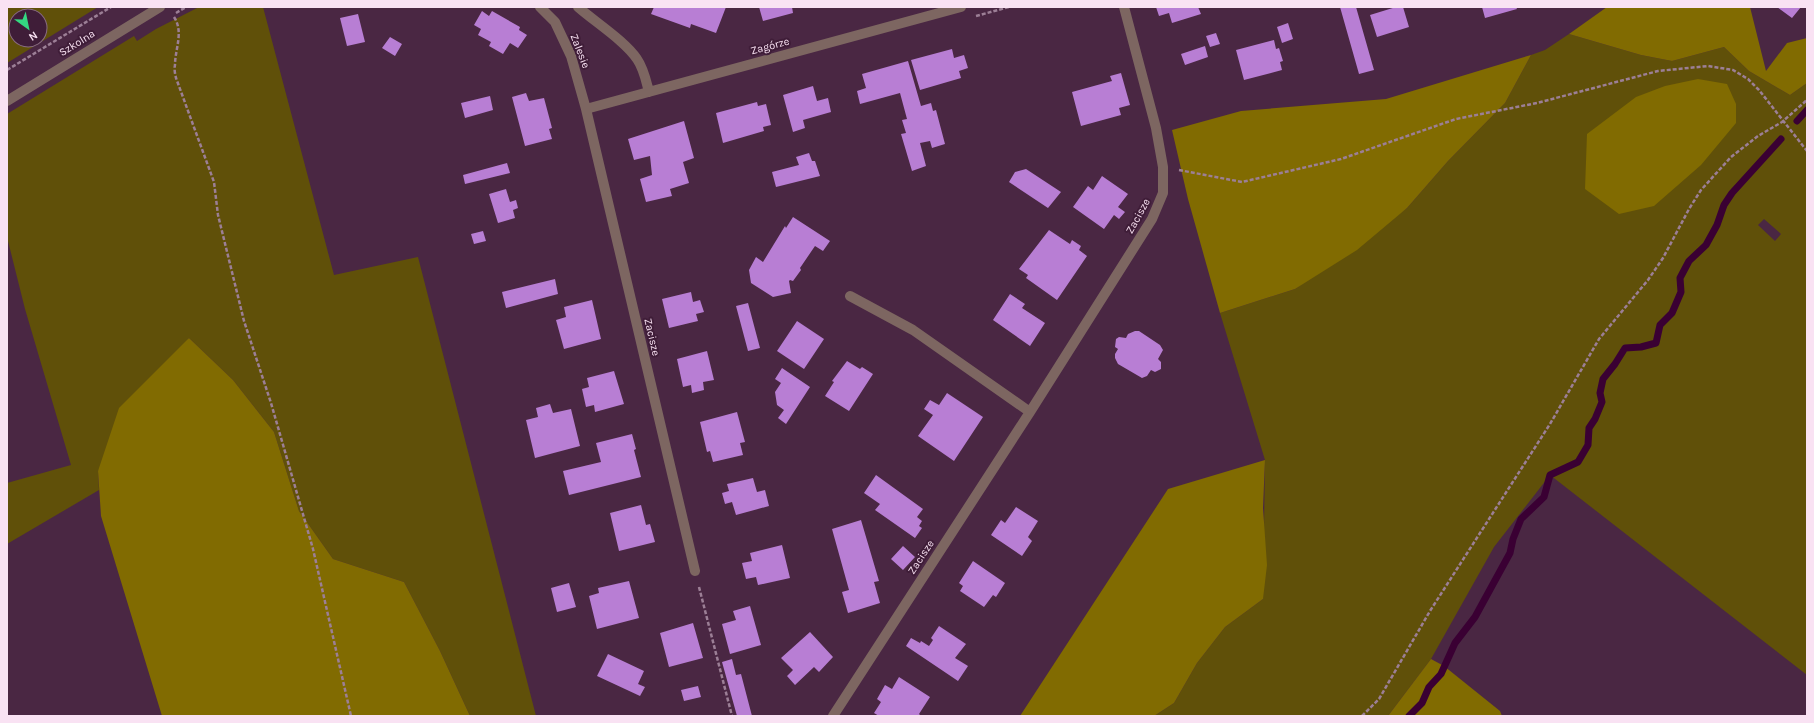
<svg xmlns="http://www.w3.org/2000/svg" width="1814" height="723" viewBox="0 0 1814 723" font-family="Karla,sans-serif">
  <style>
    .green { fill: #605009; fill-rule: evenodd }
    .forest { fill: #816b01 }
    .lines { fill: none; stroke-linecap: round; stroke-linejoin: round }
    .stream { stroke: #3a0033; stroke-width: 7 }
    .building { fill: #b87ed4 }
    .path { stroke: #9c7f96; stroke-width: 2.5; stroke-dasharray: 4 2; stroke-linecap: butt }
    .minor { stroke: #7d6661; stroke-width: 10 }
    .labels { text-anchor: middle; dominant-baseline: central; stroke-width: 4; stroke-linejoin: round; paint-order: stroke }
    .street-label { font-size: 11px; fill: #f9e2f3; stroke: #3f1d38 }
  </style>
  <rect width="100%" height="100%" fill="#4a2743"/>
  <!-- green -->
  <path class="green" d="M7,7H98L7,63ZM16,16H40V40H16Z
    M199,7H263L334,275L418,257L536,716H470L440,651L404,582L333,559L299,511L274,432L233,380L189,338L98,471L99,490L7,544V483L71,465L25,309L7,237V114L134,36L137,41L156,29Z
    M1569,34L1641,55L1672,61L1724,47L1749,71L1790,95L1807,83V675L1550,475L1494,547L1431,659L1388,716H1154L1174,703L1197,663L1225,627L1263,599L1265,460L1220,313L1295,289L1407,208L1448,161L1505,103L1531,55L1545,50ZM1764,219L1781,234L1775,241L1758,225Z"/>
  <!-- forest -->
  <path class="forest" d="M1607,7H1750L1766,71L1787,43L1807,38V83L1790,95L1749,71L1724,47L1672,61L1641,55L1569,34Z
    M1531,55L1505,103L1448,161L1407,208L1357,250L1295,289L1220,313L1188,199L1172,130L1241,111L1386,99Z
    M1698,79L1727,84L1736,104V123L1701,165L1654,206L1619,214L1585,189L1587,134L1636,97L1665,86Z
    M189,338L233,380L274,432L299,511L333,559L404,582L440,651L470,716H162L101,516L98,471L119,408Z
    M1265,460L1263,508L1267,565L1263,599L1225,627L1197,663L1174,703L1154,716H1020L1168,489Z
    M1431,659L1444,666L1500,711L1502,716H1388Z"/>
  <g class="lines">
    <!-- stream -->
    <path class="stream" d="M1797,121L1807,110
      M1409,716L1422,703L1429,687L1441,674L1455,643L1475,617L1510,553L1513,539L1521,519L1544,497L1550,475L1578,462L1588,445L1589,428L1595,419L1602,402L1600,393L1603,379L1615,364L1625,348L1641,347L1656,343L1660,325L1672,313L1681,292L1680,278L1689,261L1706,245L1717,225L1724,205L1732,193L1781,139"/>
  </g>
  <!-- building -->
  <path class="building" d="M654,7H726L716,33L691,24L690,28L651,14Z
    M759,7H792L793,13L763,21Z
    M1156,7H1198L1201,14L1172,23L1169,13L1159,16Z
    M1340,7H1356L1374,70L1359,74Z
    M1396,7H1403L1409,27L1377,37L1370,15Z
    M1482,7H1516L1517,9L1485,18Z
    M1777,7H1801L1792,18Z
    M482,11L489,16L492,11L520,27L519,30L527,35L518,48L510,43L503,54L489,46L491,42L478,35L481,29L474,25Z
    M358,14L365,42L347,46L340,18Z
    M1288,23L1293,39L1282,43L1277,27Z
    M1216,33L1220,44L1210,47L1206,36Z
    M390,37L402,44L395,56L382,48Z
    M1274,40L1276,49L1279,48L1283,61L1280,62L1282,70L1244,80L1236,50Z
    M1205,46L1208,57L1185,65L1181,54Z
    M952,49L954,58L964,55L968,68L959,71L961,78L920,90L911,60Z
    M908,61L921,106L931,103L933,111L936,110L945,144L932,148L930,141L920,143L926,166L912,171L901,134L906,133L902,120L907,119L900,93L860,104L857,91L866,88L862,74Z
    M1121,73L1130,105L1119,108L1121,115L1081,126L1072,92L1112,81L1110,76Z
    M813,86L817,101L828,98L831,112L803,120L805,128L793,132L783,95Z
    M526,93L529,101L544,98L552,128L549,129L552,139L525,146L512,97Z
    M490,96L493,110L465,118L461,103Z
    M757,102L758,106L766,104L771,125L763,127L764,131L723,143L716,113Z
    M684,121L694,158L683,162L689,183L670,189L672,196L646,202L640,179L652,175L650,156L634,160L628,139Z
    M809,153L812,161H815L820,176L776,187L772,172L799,165L796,157Z
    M507,163L510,173L465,184L463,175Z
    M1026,169L1061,192L1048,208L1009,182L1015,172Z
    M1102,176L1128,194L1118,207L1125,212L1119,219L1114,215L1104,229L1073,207L1088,186L1093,190Z
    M506,189L510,202L516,200L518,208L513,210L515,218L498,223L489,194Z
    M793,217L830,241L823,251L815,246L800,268L801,270L793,281L790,280L789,281L791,293L773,297L751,283L749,270L756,257L763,262L785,226L786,228Z
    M1049,230L1070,244L1072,240L1081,246L1079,250L1087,256L1057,300L1026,278L1028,275L1019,269Z
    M483,231L486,241L474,244L471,234Z
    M555,279L558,294L506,308L502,292Z
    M691,292L693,302L700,300L704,312L696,314L698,321L669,328L662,299Z
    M1010,294L1025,304L1022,308L1045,323L1030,346L993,320Z
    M592,300L601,339L564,349L556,320L566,317L564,307Z
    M748,303L760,348L748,351L736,306Z
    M797,321L824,339L804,369L777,351Z
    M1135,331H1139L1160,345L1163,350L1158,359L1161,362V369L1155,372L1151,370L1147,376L1142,378L1118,364L1115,358V354L1118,349L1115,347L1116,339L1119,337L1126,338L1128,334Z
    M707,351L714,380L703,382L704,390L692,393L691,385L683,387L677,359Z
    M847,361L860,369L862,367L873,374L849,411L825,396L834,382L832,381Z
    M782,368L810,387L786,424L778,418L784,410L777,405L775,392L781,383L775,379Z
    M614,371L624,404L595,412L594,405L586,407L582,389L589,387L587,378Z
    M947,393L983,417L954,461L918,436L933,415L924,409L930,400L939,405Z
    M550,404L553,413L571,409L580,446L535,458L526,420L538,417L536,408Z
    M737,412L745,442L740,443L743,455L713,462L710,451L707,452L700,422Z
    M632,434L636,449L634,450L641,477L569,495L563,471L601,462L596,443Z
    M876,475L923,509L917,517L922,521L919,526L922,528L915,538L875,510L880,504L864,493Z
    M753,478L757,492L765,490L769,506L736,515L732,502L725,504L722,493L729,491L727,484Z
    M641,505L646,525L650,524L655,542L619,551L610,513Z
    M1016,507L1038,521L1028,537L1032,541L1022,556L991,535L1001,520L1005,523Z
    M861,520L879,581L874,582L880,603L848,613L842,592L849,590L832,529Z
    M782,545L790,578L758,585L756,577L746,579L742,563L752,561L750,553Z
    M903,546L915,557L903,570L891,559Z
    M973,561L1005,583L996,597L993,595L984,607L960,591L963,586L959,583Z
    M629,581L639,618L597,629L589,596L599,593L598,588Z
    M569,583L576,607L557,612L551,588Z
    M750,606L761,645L730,654L722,624L736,620L733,611Z
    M693,623L703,658L669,667L660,633Z
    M939,626L966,644L955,658L968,666L958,681L906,646L911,638L920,643L921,641L929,646L933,640L931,638Z
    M810,632L833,657L819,672L814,667L795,685L787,676L793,670L781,658Z
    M608,654L644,671L638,684L645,687L640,696L597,676Z
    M732,659L736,675L741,674L752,716H737L722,662Z
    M899,677L930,697L919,714L921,716H879L874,713L881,702L877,699L885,685L892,689Z
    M698,686L701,697L684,701L681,690Z"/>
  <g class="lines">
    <!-- path -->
    <path class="path" d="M176,13L186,7
      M976,16L1009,7
      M174,17C184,32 175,49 175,65C174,69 175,74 176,78L214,182L218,215L244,321L271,403L313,549L351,716
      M7,70L111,7
      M1179,170L1242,182L1341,159L1456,119L1537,103L1658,71L1708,66L1733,70L1748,79L1759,90L1807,151
      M699,587L732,716
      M1362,716L1379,699L1430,611L1550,424L1599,339L1648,280L1663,258L1689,209L1701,190L1731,157L1758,136L1782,122L1807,100"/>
    <!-- minor -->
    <path class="minor" d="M540,7L555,22L571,56L586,109L695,571
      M578,7C595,22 625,41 637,59C644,69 646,81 649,92
      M7,101L160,7
      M586,109L961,7
      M850,296L913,330L1030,412
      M833,716L1030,412L1152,219L1163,193V167L1156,128L1124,7"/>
  </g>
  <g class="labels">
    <!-- street labels -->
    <g class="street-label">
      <text transform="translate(77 43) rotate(-32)">Szkolna</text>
      <text transform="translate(770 46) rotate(-15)">Zagórze</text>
      <text transform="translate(580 51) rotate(69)">Zalesie</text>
      <text transform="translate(1138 216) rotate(-61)">Zacisze</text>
      <text transform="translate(652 337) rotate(77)">Zacisze</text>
      <text transform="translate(921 557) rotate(-57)">Zacisze</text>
    </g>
  </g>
  <!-- border -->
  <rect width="1814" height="723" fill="none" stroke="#f9e2f3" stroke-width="16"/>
  <!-- north arrow -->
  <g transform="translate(28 28) rotate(147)"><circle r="19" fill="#3f1d38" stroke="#896c83"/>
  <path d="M0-3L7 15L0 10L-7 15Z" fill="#34d881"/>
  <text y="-6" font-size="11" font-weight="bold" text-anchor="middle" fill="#f9e2f3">N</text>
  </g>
</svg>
